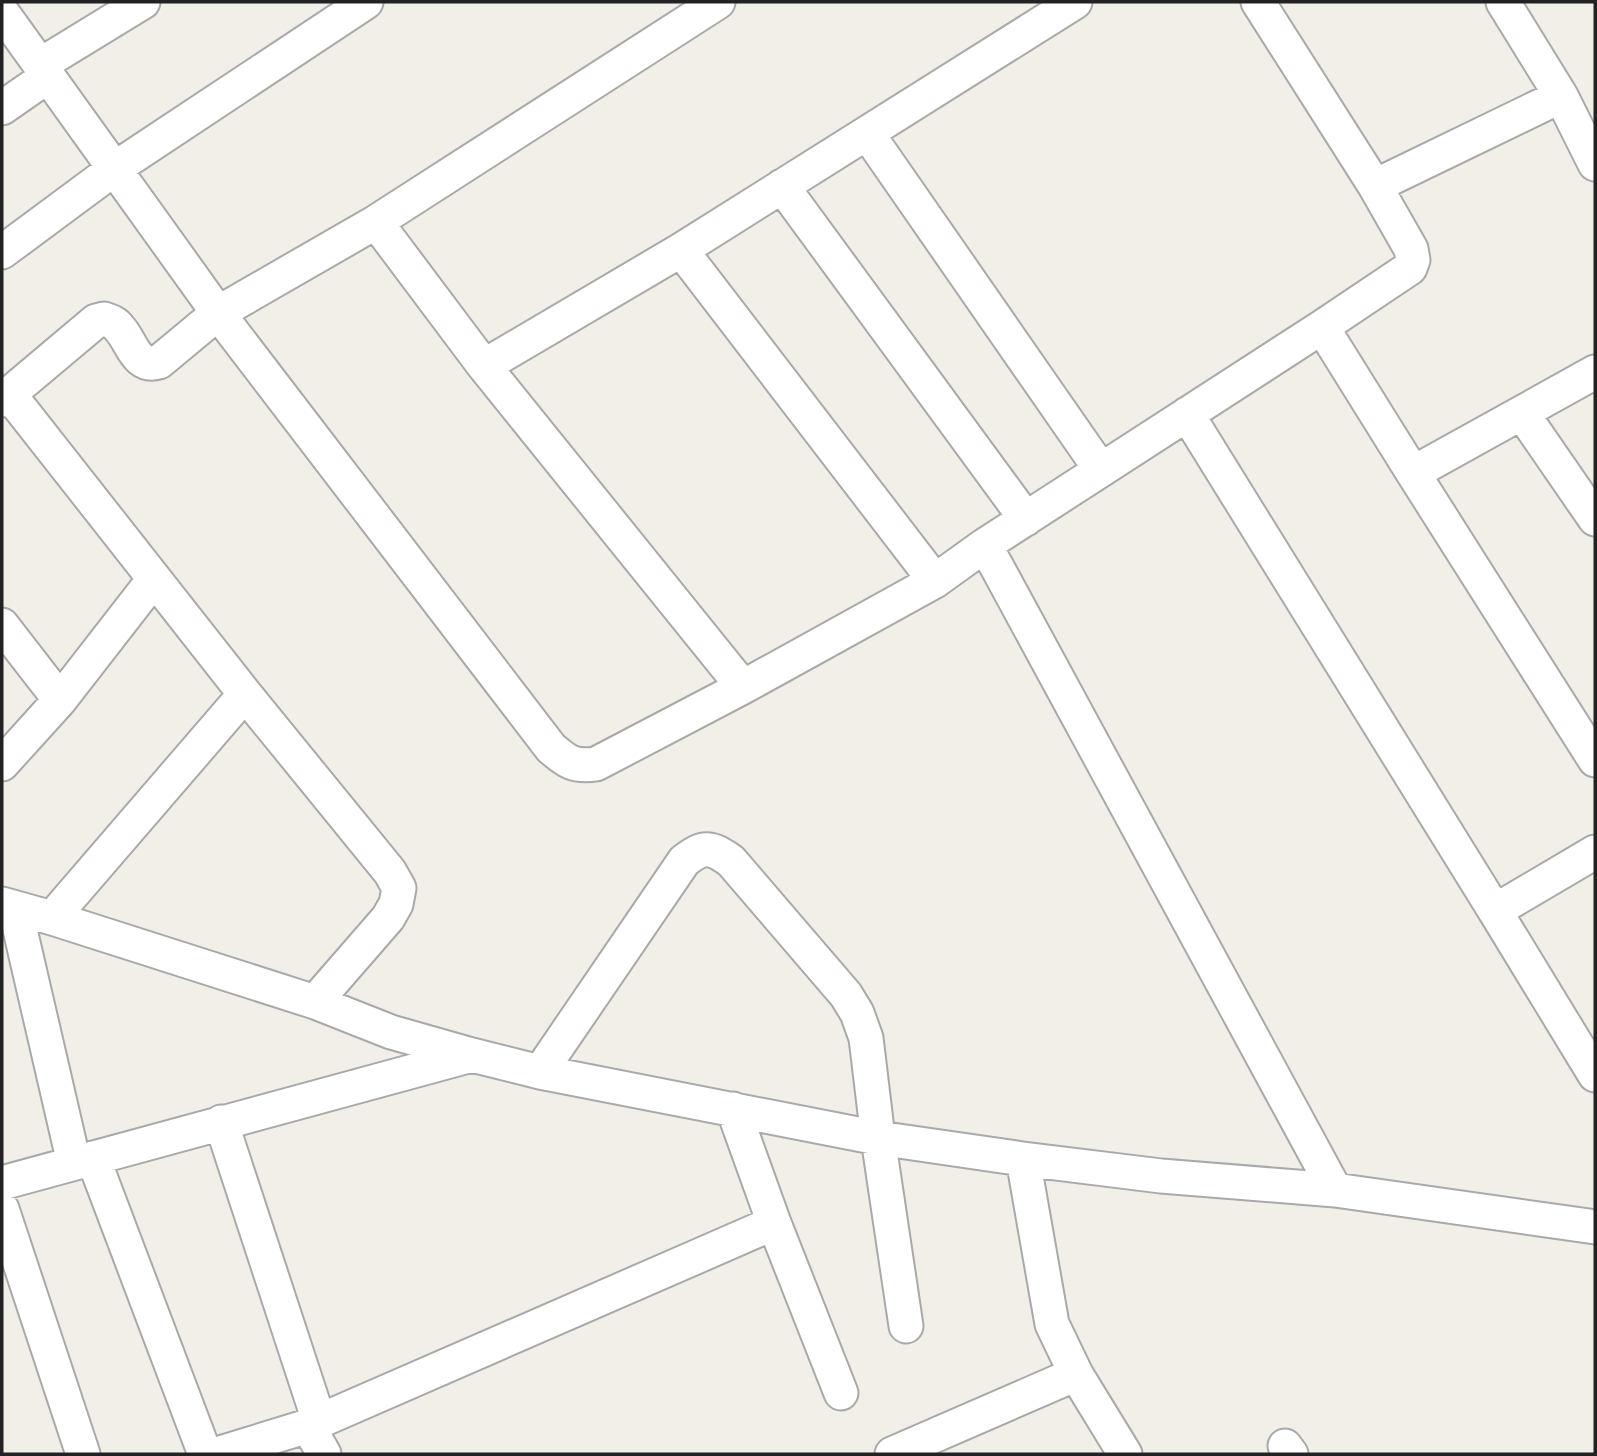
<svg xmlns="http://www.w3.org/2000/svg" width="1597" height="1456" viewBox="0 0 1597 1456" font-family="'DejaVu Sans',sans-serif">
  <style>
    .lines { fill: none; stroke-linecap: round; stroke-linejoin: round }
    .minor-casing { stroke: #a9a9a9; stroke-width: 37 }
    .minor { stroke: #fff; stroke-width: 33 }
  </style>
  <rect width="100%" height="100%" fill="#f2efe9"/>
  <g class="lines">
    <!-- minor casing -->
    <g class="minor-casing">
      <path id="minor" d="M1503,2L1561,96L1595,164
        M2,12L218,313L551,748C567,762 574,767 596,764L743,687L935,581L985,545L1322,327L1410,268L1413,260L1411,249L1375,186L1258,2
        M40,65L143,2
        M2,108L48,76
        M867,133L1101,470
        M782,186L1026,519
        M1375,186L1561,96
        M376,222L484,366L743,687
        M681,250L935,581
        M2,252L114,169L366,2
        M1322,327L1413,473L1595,760
        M484,366L681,250L1075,2
        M9,394L245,694L390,872L399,888L396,904L388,918L315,1002
        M2,400L96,321L104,319C110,321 116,323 119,328C132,341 135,369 159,362L218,313L376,222L718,2
        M1522,413L1595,519
        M1187,414L1495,911L1595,852
        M1413,473L1595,372
        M985,545L1335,1190
        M2,625L60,700
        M2,764L60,700L154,579
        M2,904L52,918L315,1002L391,1032L472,1055L540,1072L878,1138L1023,1159L1161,1176L1335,1190L1595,1227
        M15,908L74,1163
        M1495,911L1595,1075
        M52,918L245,694
        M540,1072L684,861C704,845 711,847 731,861L846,995L857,1013L866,1038L878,1138L906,1326
        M733,1109L774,1223L841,1393
        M221,1122L319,1421
        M93,1158L205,1454
        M1023,1159L1052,1324L1076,1374L1125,1454
        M2,1183L472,1055
        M2,1209L83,1454
        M308,1426L324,1454
        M1285,1446L1291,1454
        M217,1454L308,1426L774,1223
        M892,1454L1076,1374"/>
    </g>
    <!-- minor -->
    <use href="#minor" class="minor"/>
  </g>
  <!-- border -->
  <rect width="1597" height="1456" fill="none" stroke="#222222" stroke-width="7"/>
</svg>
